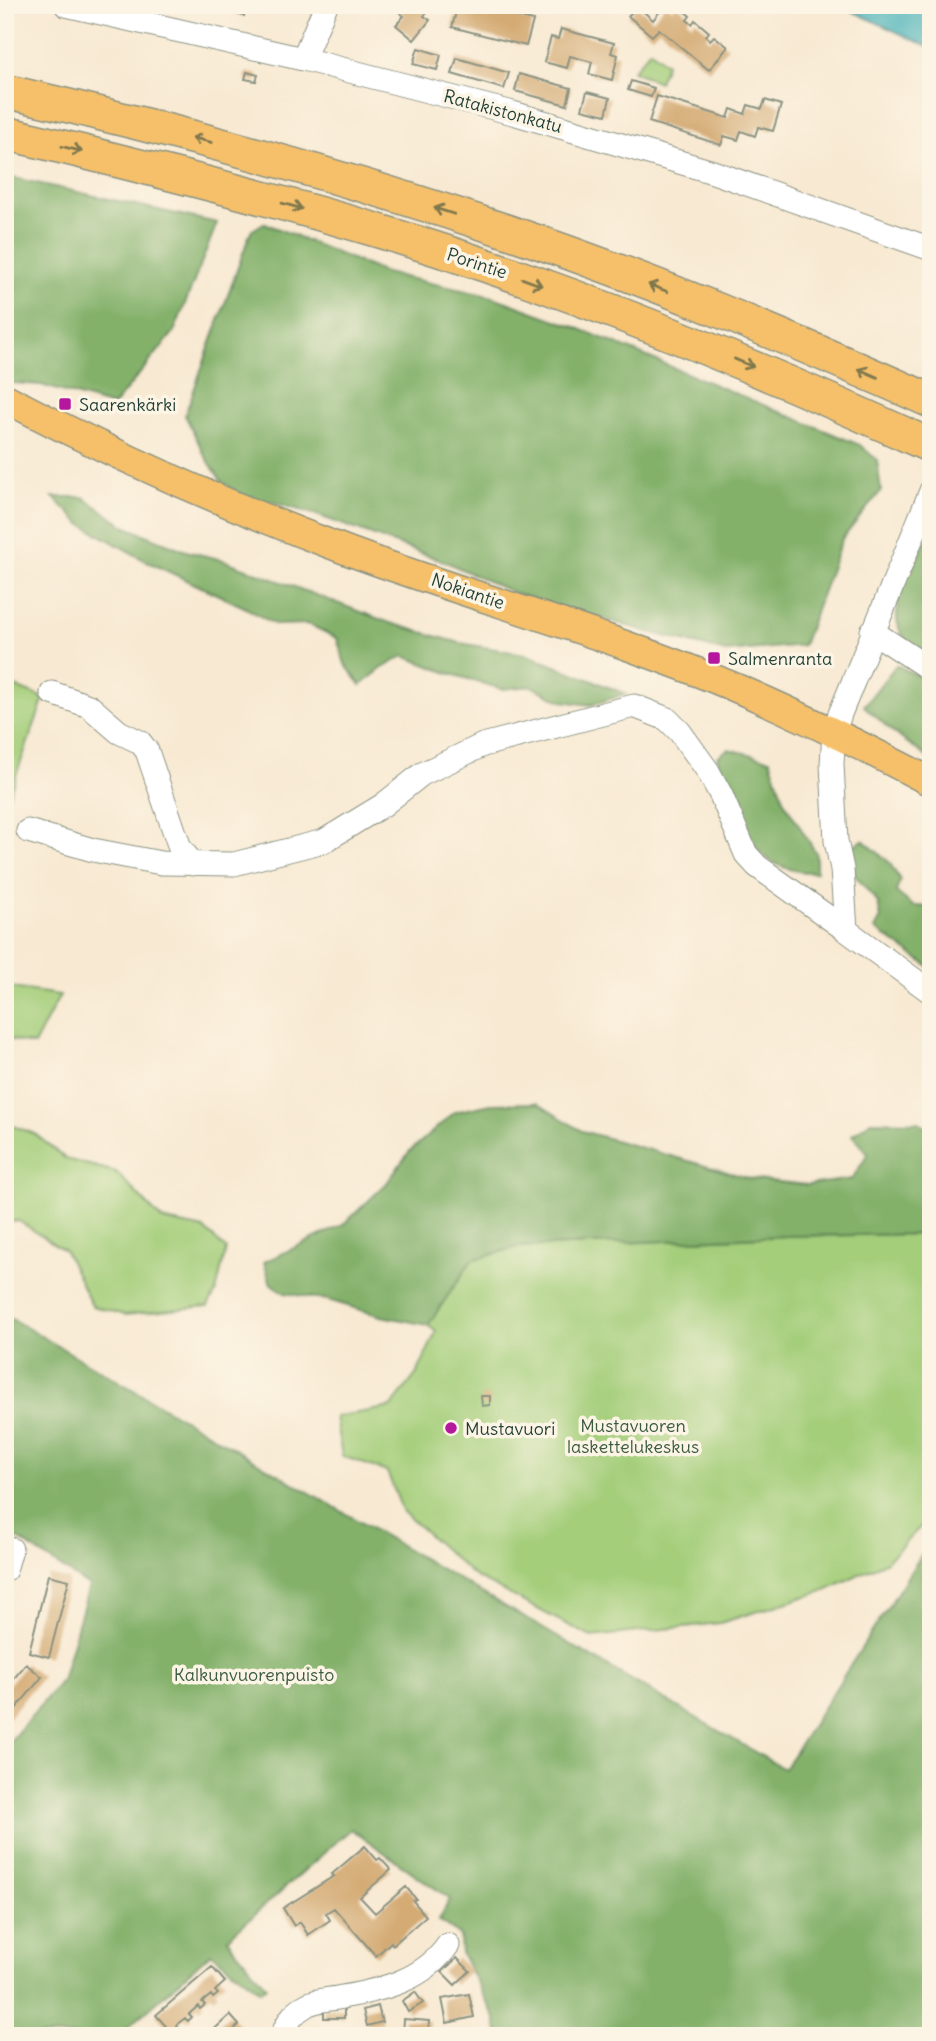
<svg xmlns="http://www.w3.org/2000/svg" width="936" height="2041" viewBox="0 0 936 2041" font-family="Delius,sans-serif">
  <style>
    .green { fill: #a4ce7a; stroke: #628657; stroke-width: 2 }
    .forest { fill: #83b16a; stroke: #51774f; stroke-width: 2 }
    .water { fill: #3daeb8; stroke: #2e7676; stroke-width: 2 }
    .building { fill: #d4ab75 }
    .lines { fill: none; stroke-linecap: round; stroke-linejoin: round }
    .minor-casing { stroke: #8c9383; stroke-width: 25 }
    .major-casing { stroke: #8c9383; stroke-width: 31 }
    .highway-casing { stroke: #8c9383; stroke-width: 36 }
    .minor { stroke: #fff; stroke-width: 23 }
    .major { stroke: #f6c06b; stroke-width: 28 }
    .highway { stroke: #f6c06b; stroke-width: 33 }
    .oneway { stroke: #80784d }
    .poi-dot { fill: #b5179e; stroke: #fcf5e5; stroke-width: 2.5 }
    .labels { text-anchor: middle; dominant-baseline: central; stroke-width: 7; stroke-linejoin: round; paint-order: stroke }
    .street-label { font-size: 18px; fill: #1f3d34; stroke: #fcf5e5 }
    .poi-label { font-size: 18px; fill: #1f3d34; stroke: #fcf5e5; text-anchor: start }
    .park-label { font-size: 18px; fill: #3a5a42; stroke: #fcf5e5 }
  </style>
  <rect width="100%" height="100%" fill="#fcf5e5"/>
  <filter id="ink" filterUnits="userSpaceOnUse"><feTurbulence type="fractalNoise" baseFrequency=".0143" numOctaves="2"/><feDisplacementMap in="SourceGraphic" scale="14" xChannelSelector="R" yChannelSelector="G"/><feConvolveMatrix kernelMatrix="1 2 1 2 8 2 1 2 1" color-interpolation-filters="sRGB"/></filter>
  <filter id="wash" filterUnits="userSpaceOnUse"><feTurbulence type="fractalNoise" baseFrequency=".00686" numOctaves="4" result="noise"/><feDisplacementMap in="SourceGraphic" scale="28" xChannelSelector="R" yChannelSelector="G"/><feGaussianBlur stdDeviation="1.57" result="paint"/><feColorMatrix in="noise" values="0 0 0 0 0 0 0 0 0 0 0 0 0 0 0 0 0 1.4 0 .05"/><feComposite in="paint" operator="in"/></filter>
  <g filter="url(#wash)">
    <rect width="100%" height="100%" fill="#f8e9d2"/>
    <!-- green -->
    <path class="green" d="M650,50L666,64L659,82L633,71Z
      M5,683L44,698L5,806Z
      M5,987L60,995L34,1045L5,1038Z
      M5,1123L35,1134L66,1159L116,1172L162,1220L204,1229L226,1249L216,1292L208,1306L125,1315L92,1306L65,1251L19,1221H5Z
      M931,1234V1516L887,1561L826,1590L720,1623L591,1637L474,1576L403,1512L387,1472L342,1456L335,1417L391,1407L418,1372L436,1332L428,1325L472,1260L518,1247L787,1236Z"/>
    <!-- forest -->
    <path class="forest" d="M5,176L217,223L174,332L113,406L41,385L11,383L5,380Z
      M264,223L385,273L493,297L575,327L860,445L877,460L881,491L842,539L803,645L726,652L649,632L516,594L446,562L314,514L239,493L222,482L204,454L185,415L251,231Z
      M83,497L126,527L186,551L223,560L390,623L460,643L525,654L626,694L591,705L562,701L531,686L502,689L448,673L404,656L381,669L361,685L345,664L337,638L308,624L276,625L242,606L146,561L81,524L53,497Z
      M931,538V662C872,628 902,585 926,540Z
      M896,665L931,682V760L894,733L864,706Z
      M728,749L770,759L784,801L816,853V872C745,874 735,810 717,757Z
      M863,840L889,862L900,880L896,892L913,906L931,907V968L875,929L881,918L878,903L854,874L850,847Z
      M537,1103L582,1131L752,1179L808,1185L852,1179L868,1154L852,1135L871,1121L919,1122L931,1132V1234L787,1236L518,1247L472,1260L428,1325L381,1316L328,1300L285,1293L271,1284L264,1262L343,1225L386,1184L409,1152L455,1112L491,1104Z
      M5,1315L784,1769L931,1540V2036H499L495,2018L461,1953L460,1936L439,1920L450,1899L351,1829L227,1939L266,1986L260,1991L211,1953L118,2036H5V1747L62,1680L89,1586L5,1530Z"/>
    <!-- water -->
    <path class="water" d="M839,5H931V48Z"/>
    <g id="blocks">
      <!-- building -->
      <path class="building" d="M202,5H272L258,14L254,7L246,8L244,16Z
        M391,5H428L431,7L424,16L430,20L414,40L396,25L404,16Z
        M458,5H473L533,21L526,46L452,27Z
        M665,5L673,9L677,5L690,16L687,20L692,24L695,20L709,32L706,36L710,40L714,36L728,47L709,70L659,29L652,36L628,16L637,6L653,20Z
        M561,29L614,43L611,53L618,55L612,80L589,74L592,62L570,56L567,68L544,62L551,37L558,39Z
        M418,48L441,55L437,70L413,64Z
        M457,58L509,73L504,89L452,74Z
        M247,72L258,75L256,81L245,79Z
        M519,74L571,88L567,105L515,91Z
        M631,81L654,88L651,97L628,90Z
        M587,92L610,98L606,115L582,109Z
        M657,96L728,118L731,109L745,114L748,105L762,109L765,100L781,105L773,131L758,127L755,136L741,131L738,140L724,136L721,145L649,122Z
        M481,1396H490V1405L482,1406Z
        M48,1575L69,1580L49,1657L29,1652Z
        M26,1664L42,1677L5,1722V1689Z
        M365,1846L377,1860L380,1858L391,1870L360,1897L375,1913L406,1887L416,1899L413,1901L426,1916L393,1945L391,1942L376,1956L334,1908L326,1913L330,1920L308,1935L300,1922L294,1926L283,1908L334,1876L332,1874Z
        M457,1958L470,1971L455,1985L442,1972Z
        M212,1967L225,1982L215,1991L218,1994L213,1998L211,1995L202,2002L205,2005L200,2009L198,2006L189,2014L192,2017L188,2021L185,2018L176,2025L179,2028L175,2032L172,2029L170,2031L156,2015Z
        M415,1992L423,2003L408,2012L402,2001Z
        M469,1994L474,2017L447,2023L442,1999Z
        M378,2006L382,2022L367,2026L363,2010Z
        M324,2008H344V2018H324Z
        M230,2015L239,2025L227,2036H207Z
        M404,2019L429,2021L428,2036H403Z"/>
    </g>
  </g>
  <g filter="url(#ink)">
    <use href="#blocks" fill-opacity="0" stroke="#8c9383" stroke-width="2"/>
    <g class="lines">
      <!-- minor casing -->
      <g class="minor-casing">
        <path id="minor" d="M66,5L303,59L513,113L713,172L931,249
          M303,59L326,5
          M931,491L840,714L834,732L832,764L836,841L842,869L846,930L931,992
          M872,631L931,670
          M52,693L89,706L119,732L140,742L147,751L180,848L193,864
          M28,831L93,850L161,863L234,864L324,841L383,805L422,774L483,745L634,706L667,719L680,732L708,771L721,795L746,854L757,866L846,930
          M5,1570L11,1549
          M282,2036C287,2023 292,2013 305,2006C316,1999 330,2000 342,1997C382,1990 424,1980 448,1945"/>
      </g>
      <!-- major casing -->
      <g class="major-casing">
        <path id="major" d="M5,398C115,456 231,507 348,551C478,599 613,635 741,690C806,718 868,749 931,782"/>
      </g>
      <!-- highway casing -->
      <g class="highway-casing">
        <path id="highway" d="M5,91C175,130 344,176 509,232C652,280 793,340 931,401
          M5,133C130,163 255,194 379,231C568,288 751,364 931,446"/>
      </g>
      <!-- minor -->
      <use href="#minor" class="minor"/>
      <!-- major -->
      <use href="#major" class="major"/>
      <!-- highway -->
      <use href="#highway" class="highway"/>
    </g>
    <!-- one-way arrows -->
    <defs><path id="oneway-shaft" d="M-6 0H5M1.5-3L5.5 0L1.5 3" fill="none" stroke-width="1.6" stroke-linecap="round" stroke-linejoin="round" transform="scale(1.75)"/></defs>
    <g class="oneway">
      <use href="#oneway-shaft" transform="translate(202 140) rotate(-166)"/>
      <use href="#oneway-shaft" transform="translate(72 149) rotate(14)"/>
      <use href="#oneway-shaft" transform="translate(292 206) rotate(16)"/>
      <use href="#oneway-shaft" transform="translate(444 211) rotate(-162)"/>
      <use href="#oneway-shaft" transform="translate(532 282) rotate(20)"/>
      <use href="#oneway-shaft" transform="translate(658 288) rotate(-159)"/>
      <use href="#oneway-shaft" transform="translate(744 363) rotate(23)"/>
      <use href="#oneway-shaft" transform="translate(868 373) rotate(-156)"/>
    </g>
  </g>
  <!-- markers -->
  <g class="poi-dot">
    <rect x="58" y="397" width="14" height="14" rx="3.5"/>
    <rect x="707" y="651" width="14" height="14" rx="3.5"/>
    <circle cx="451" cy="1428" r="7"/>
  </g>
  <g class="labels">
    <!-- street labels -->
    <g class="street-label">
      <text transform="translate(503 111) rotate(15)">Ratakistonkatu</text>
      <text transform="translate(477 263) rotate(18)">Porintie</text>
      <text transform="translate(468 591) rotate(19)">Nokiantie</text>
    </g>
    <!-- poi labels -->
    <g class="poi-label">
      <text x="79" y="404">Saarenkärki</text>
      <text x="728" y="658">Salmenranta</text>
      <text x="465" y="1428">Mustavuori</text>
    </g>
    <!-- park labels -->
    <g class="park-label">
      <text x="633" y="1425">Mustavuoren<tspan x="633" dy="21">laskettelukeskus</tspan></text>
      <text x="254" y="1674">Kalkunvuorenpuisto</text>
    </g>
  </g>
  <!-- margin -->
  <rect width="936" height="2041" fill="none" stroke="#fcf5e5" stroke-width="28"/>
</svg>
